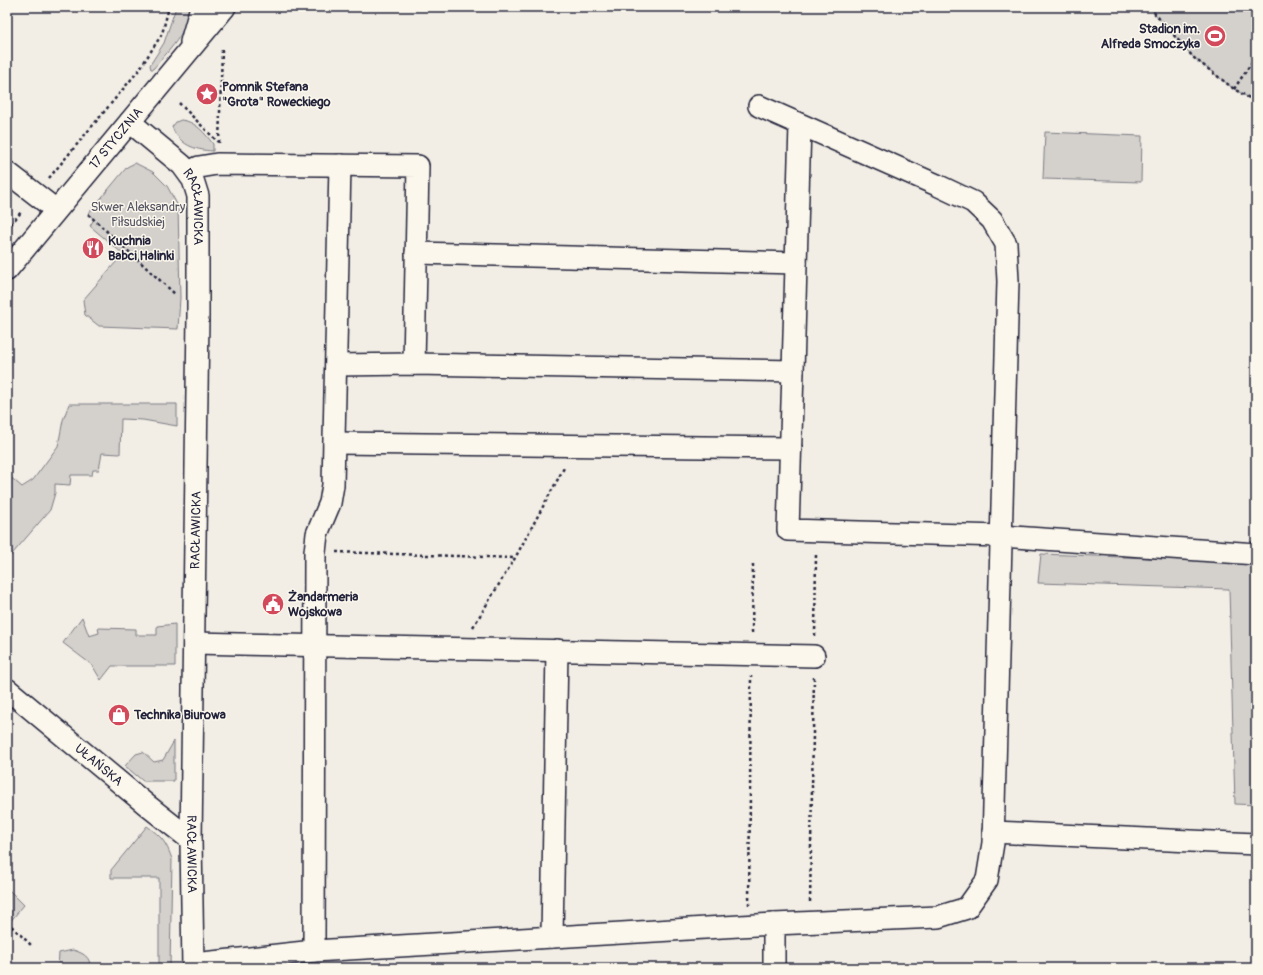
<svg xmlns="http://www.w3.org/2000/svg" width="1263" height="975" viewBox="0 0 1263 975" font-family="Pangolin,sans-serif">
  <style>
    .green { fill: #d4d1cc; stroke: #7b7a84 }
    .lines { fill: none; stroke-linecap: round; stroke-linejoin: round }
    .minor-casing { stroke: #22223b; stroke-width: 24 }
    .path { stroke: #22223b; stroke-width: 2.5; stroke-dasharray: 3 3; stroke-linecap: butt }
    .minor { stroke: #fbf7ec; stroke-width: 21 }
    .labels { text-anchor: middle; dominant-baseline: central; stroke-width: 3; stroke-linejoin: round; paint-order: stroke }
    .poi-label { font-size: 13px; font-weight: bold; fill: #22223b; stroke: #fbf7ec; text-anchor: start }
    .street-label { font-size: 13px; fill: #22223b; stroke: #fbf7ec }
    .park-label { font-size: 13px; fill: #575766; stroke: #fbf7ec }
  </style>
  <rect width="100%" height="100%" fill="#f2eee5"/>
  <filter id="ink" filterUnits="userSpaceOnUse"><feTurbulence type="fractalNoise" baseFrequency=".025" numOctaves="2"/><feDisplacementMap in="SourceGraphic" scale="8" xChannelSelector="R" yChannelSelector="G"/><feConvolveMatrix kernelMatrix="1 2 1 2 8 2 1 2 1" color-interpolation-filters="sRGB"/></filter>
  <g filter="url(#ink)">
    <!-- green -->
    <path class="green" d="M176,7H189C188,33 169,50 153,69H151L150,65L164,43Z
      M1151,7H1256V102L1234,89L1194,58L1155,14Z
      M181,120C195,121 205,133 213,144V151C194,150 180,145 172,127L176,122Z
      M1045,132L1142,136L1141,182L1043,179Z
      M135,163L153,172L167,186L178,206L180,298L178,329L99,326L85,315L83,300L123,254L90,226L94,219L88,214L127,167Z
      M69,404H177V426L143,420L121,419L120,454L102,453L99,470H93L92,475H71L70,485L55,484V493L50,510L7,560V474L22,487L33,480L58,446L63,420Z
      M1041,554L1256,562V805L1235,804L1229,589L1038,583Z
      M82,617L89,636L99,633L98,628L136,629V635H157V626L175,624V666H112L101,680L92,665L63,643Z
      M174,741V781H143L125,766L136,754L143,752L154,762L163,760Z
      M147,826C162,837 166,842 172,859L170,968H159V878H111V870Z
      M7,888L24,905L9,923H7Z
      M73,950C83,953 91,957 90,968H58L59,953Z"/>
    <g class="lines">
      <!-- minor casing -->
      <g class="minor-casing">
        <g id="minor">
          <path d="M191,42L201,7"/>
          <path d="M759,106L937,185L973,202L992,220L1006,244L1008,281L993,843L987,880L967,908L938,917L774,924V968"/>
          <path id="s1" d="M130,122L182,165L193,180L198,196V316L191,840L193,968"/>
          <path d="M7,172L56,210"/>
          <path d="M188,172L199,167L217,164L418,166L414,364"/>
          <path d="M416,253L796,263"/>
          <path id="s2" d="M7,270L225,7"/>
          <path d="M336,365L414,364L793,371L800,125"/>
          <path d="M793,371L788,530L1001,536L1256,554"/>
          <path d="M334,443L791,448"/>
          <path d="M194,643L814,656"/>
          <path id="s3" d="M7,689L148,806L191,840"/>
          <path d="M993,832L1256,844"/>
          <path d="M552,937L557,650"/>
          <path d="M314,951L315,552L317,534L330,503L333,485L340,165"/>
          <path d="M193,964L314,951L774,924"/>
        </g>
      </g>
      <!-- path -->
      <path class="path" d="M1151,7L1155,14L1194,58L1234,89L1256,102
        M1234,89L1256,56
        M179,103L218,142
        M219,143L222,50
        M49,178L139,70L162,34L169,7
        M88,214L176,295
        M7,229L22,211
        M336,552L515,558
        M473,627L515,558L565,466
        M752,633L753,563
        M815,636L816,553
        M810,902L814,677
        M749,905L751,676
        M7,922L31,945"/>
      <!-- minor -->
      <use href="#minor" class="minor"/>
    </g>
  </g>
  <!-- icons -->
  <defs>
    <g id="stadium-disc" transform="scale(1.15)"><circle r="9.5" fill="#d1495b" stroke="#fbf7ec"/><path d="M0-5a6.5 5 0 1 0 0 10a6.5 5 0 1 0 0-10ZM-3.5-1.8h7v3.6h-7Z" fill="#fff"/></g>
    <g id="sight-disc" transform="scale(1.15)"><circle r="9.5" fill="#d1495b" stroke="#fbf7ec"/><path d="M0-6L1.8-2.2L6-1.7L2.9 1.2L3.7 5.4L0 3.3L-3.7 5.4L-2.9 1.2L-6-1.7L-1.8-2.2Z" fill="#fff"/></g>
    <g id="restaurant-disc" transform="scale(1.15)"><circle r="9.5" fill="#d1495b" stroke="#fbf7ec"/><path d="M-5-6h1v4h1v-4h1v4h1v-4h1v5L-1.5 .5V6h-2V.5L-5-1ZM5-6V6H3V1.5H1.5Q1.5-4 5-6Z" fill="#fff"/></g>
    <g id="civic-disc" transform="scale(1.15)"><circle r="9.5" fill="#d1495b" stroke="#fbf7ec"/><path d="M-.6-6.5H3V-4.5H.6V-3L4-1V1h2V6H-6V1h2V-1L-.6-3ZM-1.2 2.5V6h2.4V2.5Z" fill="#fff"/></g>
    <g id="shop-disc" transform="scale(1.15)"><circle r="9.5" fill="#d1495b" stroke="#fbf7ec"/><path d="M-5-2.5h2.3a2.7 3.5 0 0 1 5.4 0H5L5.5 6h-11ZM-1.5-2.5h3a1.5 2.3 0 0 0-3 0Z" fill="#fff"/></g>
  </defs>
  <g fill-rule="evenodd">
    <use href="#stadium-disc" x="1215" y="36"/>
    <use href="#sight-disc" x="207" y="94"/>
    <use href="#restaurant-disc" x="93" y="248"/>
    <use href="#civic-disc" x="273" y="604"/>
    <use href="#shop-disc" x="119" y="715"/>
  </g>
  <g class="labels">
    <!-- poi labels -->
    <g class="poi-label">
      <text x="1200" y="29" text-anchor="end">Stadion im.<tspan x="1200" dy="15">Alfreda Smoczyka</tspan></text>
      <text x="222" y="87">Pomnik Stefana<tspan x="222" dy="15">"Grota" Roweckiego</tspan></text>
      <text x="108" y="241">Kuchnia<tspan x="108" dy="15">Babci Halinki</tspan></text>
      <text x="288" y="597">Żandarmeria<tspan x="288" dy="15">Wojskowa</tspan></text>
      <text x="134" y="715">Technika Biurowa</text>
    </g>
    <!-- street labels -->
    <g class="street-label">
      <text stroke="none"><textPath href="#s2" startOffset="171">17 STYCZNIA</textPath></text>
      <text stroke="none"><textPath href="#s1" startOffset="113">RACŁAWICKA</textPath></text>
      <text transform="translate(196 530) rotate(-89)">RACŁAWICKA</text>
      <text stroke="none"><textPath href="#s3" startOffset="119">UŁAŃSKA</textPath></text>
      <text stroke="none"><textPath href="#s1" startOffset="761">RACŁAWICKA</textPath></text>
    </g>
    <!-- park labels -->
    <g class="park-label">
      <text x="138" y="207">Skwer Aleksandry<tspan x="138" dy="15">Piłsudskiej</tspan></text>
    </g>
  </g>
  <!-- margin -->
  <rect width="1263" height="975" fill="none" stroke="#fbf7ec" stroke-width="24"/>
  <rect x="12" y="12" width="1239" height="951" fill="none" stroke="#22223b" stroke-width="1.5" filter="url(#ink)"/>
</svg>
